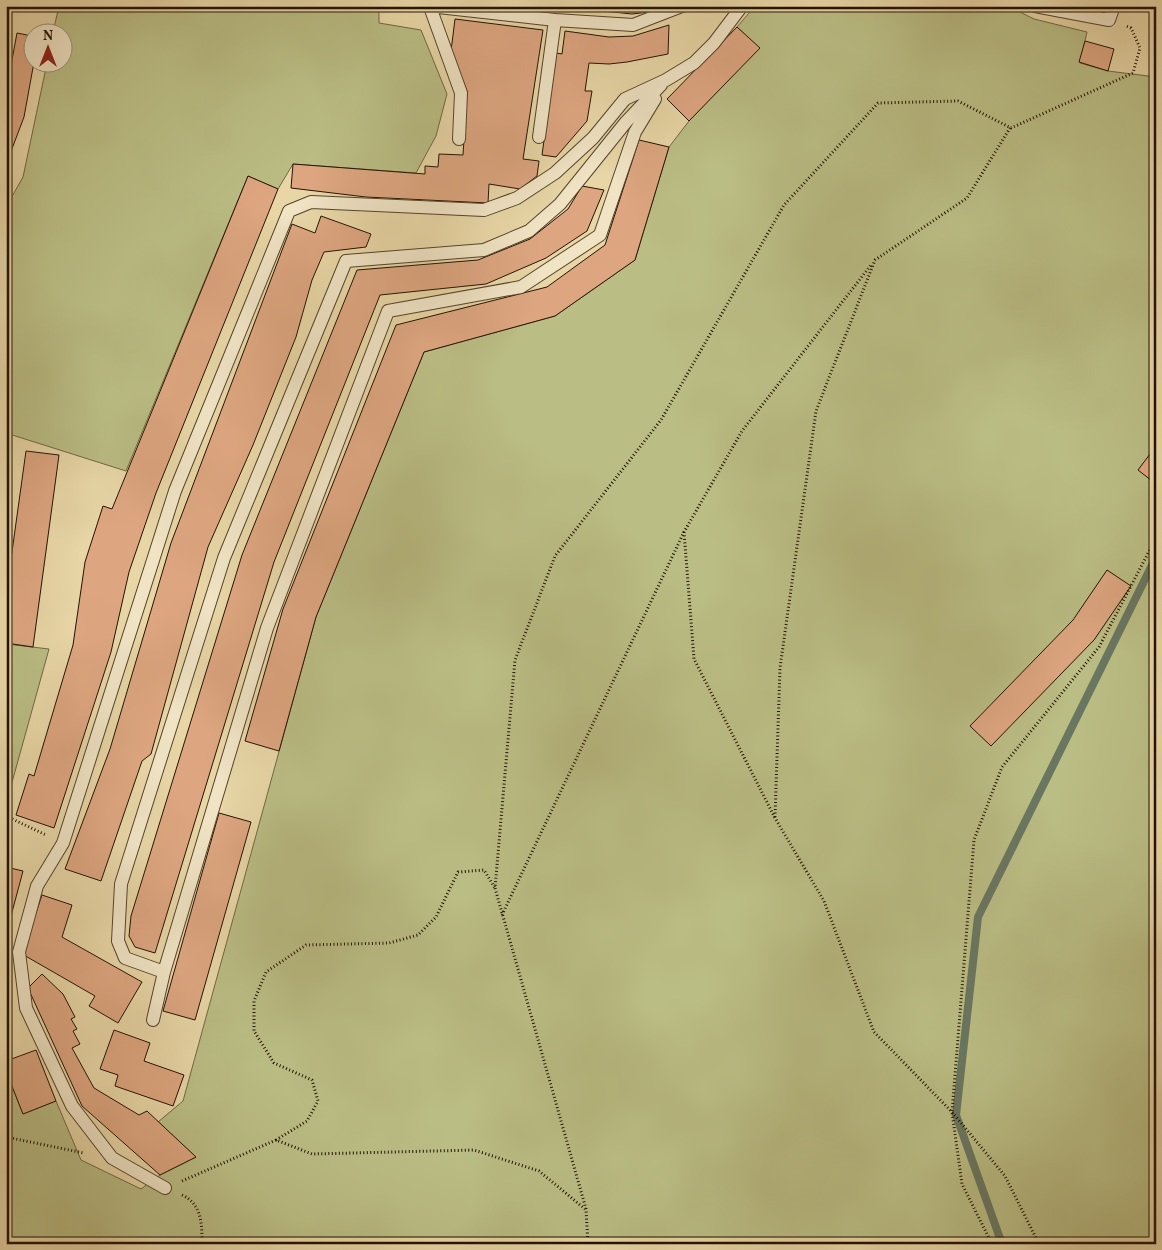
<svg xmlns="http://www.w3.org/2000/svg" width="1162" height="1250" viewBox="0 0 1162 1250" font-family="Vollkorn,serif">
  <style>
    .green { fill: #babd84; stroke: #6e6842 }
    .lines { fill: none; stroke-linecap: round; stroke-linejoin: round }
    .stream { stroke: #697761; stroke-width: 8 }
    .building { fill: #dda680; stroke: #231201 }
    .lane-casing { stroke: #54432a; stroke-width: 14 }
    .path { stroke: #231201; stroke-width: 3; stroke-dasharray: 1 2.5; stroke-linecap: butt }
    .lane { stroke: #f0e4c5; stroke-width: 12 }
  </style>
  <rect width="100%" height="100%" fill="#e8d6a6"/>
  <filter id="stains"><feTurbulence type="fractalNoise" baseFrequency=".004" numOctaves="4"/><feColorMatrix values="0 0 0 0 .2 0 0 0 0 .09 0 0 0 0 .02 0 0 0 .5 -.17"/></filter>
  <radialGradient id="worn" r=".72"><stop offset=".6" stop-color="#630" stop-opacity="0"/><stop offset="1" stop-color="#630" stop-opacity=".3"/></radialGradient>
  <!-- green -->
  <path class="green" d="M59,6H379V23L421,30L447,94L436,136L416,173L293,164L278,189L248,176L126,471L6,433V207L23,177L47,63L62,62V32H53Z
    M755,6H982L986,9L989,6H1008L1034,19L1087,32L1080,63L1108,71L1156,77V1244H6V1071L23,1114L56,1101L81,1160L141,1189L160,1175L196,1157L158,1122L183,1101L316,617L424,352L555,316L635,260L669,147L689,121L759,48L737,27Z
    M6,644L49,649L6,804Z"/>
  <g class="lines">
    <!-- stream -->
    <path class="stream" d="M1002,1244L956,1115L978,917L1156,557"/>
  </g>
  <!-- building -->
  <path class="building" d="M555,6H661L649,12L632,14Z
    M455,19L543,30L523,159L539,161L537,176L520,189L489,184L488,203L366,197L291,188L293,164L425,174V166L438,167L439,154L463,155L467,91L451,51Z
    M669,25L668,54L627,62L609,64L589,63L585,91H592L587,121L556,157L542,155L556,53L562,54L565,31L609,37L633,36Z
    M737,27L760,48L689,121L667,99Z
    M17,33L32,36V62H34L24,117L7,162L6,92Z
    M1085,41L1114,49L1108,71L1079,62Z
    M639,140L669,147L635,260L555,316L424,352L316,617L279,751L245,741L283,609L396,325L547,287L605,245Z
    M248,176L278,189L156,493L129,572L111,652L54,828L16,815L29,774L34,776L73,645L85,562L103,506L112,509Z
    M582,186L604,190L587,231L546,258L486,284L380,295L274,562L155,953L135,947L129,936L131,916L242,555L357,270L478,260L530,239L568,209Z
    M321,216L371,234L366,247L324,252L312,280L296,337L253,445L208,547L151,754L142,761L101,881L65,869L110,749L171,543L292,224L315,233Z
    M1156,446V484L1138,470Z
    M26,451L59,455L33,647L6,643V595Z
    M1107,570L1131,586L1094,640L991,746L970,726L1073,620Z
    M219,813L251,822L195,1020L163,1011Z
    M6,867L23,871L11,916L6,915Z
    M42,895L72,905L62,937L142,982L118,1023L89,1006L95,996L22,954Z
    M42,974L63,994L75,1017L71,1019L77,1029L73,1031L80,1044L72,1048L94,1088L139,1115L147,1111L196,1157L160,1175L82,1106L28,988Z
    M114,1030L150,1043L144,1061L184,1075L173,1106L115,1086L118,1075L100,1069Z
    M36,1050L56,1101L23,1114L6,1071V1061Z"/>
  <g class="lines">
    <!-- lane casing -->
    <g class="lane-casing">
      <path id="lane" d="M429,6L555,20L633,25L682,6
        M1035,6L1109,20L1114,6
        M430,7L461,93L459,139
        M539,137L555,20
        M164,972L267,628L388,311L521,287L600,235L635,132L655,99
        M153,1020L164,972L125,958L118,941L121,884L224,558L346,261L484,250L529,231L560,204L626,122L661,85
        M165,1188L112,1158L72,1106L26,1008L19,952L37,886L63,843L175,491L289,211L311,202L484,210L517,198L555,173L593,138L625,99L666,80L694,63L714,43L742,6"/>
    </g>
    <!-- path -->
    <path class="path" d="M684,532L694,659L775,818L824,901L874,1032L952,1112L1005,1176L1039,1244
      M6,816L46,835
      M775,817L780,668L816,411L875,260L967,198L1010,128
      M502,915L684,532L742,431L871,265
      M6,1137L84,1153
      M276,1140L307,1121L318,1101L312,1080L274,1063L254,1031V1001L266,972L306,945L389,943L418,935L436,917L458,872L484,870L495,888
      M182,1181L276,1140L312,1154L474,1150L539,1171L585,1209
      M182,1195C202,1204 202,1224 202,1244
      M990,1240L962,1184L952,1112L974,840L1002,767L1099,647L1156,538
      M588,1244L586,1209L495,888L515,660L555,556L661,420L784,205L878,103L958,101L1011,128L1133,73L1140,48L1131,28L1126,26"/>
    <!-- lane -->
    <use href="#lane" class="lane"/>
  </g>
  <!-- margin -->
  <rect width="1162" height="1250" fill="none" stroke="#e8d6a6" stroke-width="25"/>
  <rect x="8" y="8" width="1147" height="1235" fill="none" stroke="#231201" stroke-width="2.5"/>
  <rect x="12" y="12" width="1137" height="1225" fill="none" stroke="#231201"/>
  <!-- north arrow -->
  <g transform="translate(48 48)"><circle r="24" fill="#f0e4c5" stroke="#9e9077"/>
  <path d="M0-4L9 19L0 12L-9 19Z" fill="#8f2418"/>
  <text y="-8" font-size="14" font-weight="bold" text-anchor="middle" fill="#231201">N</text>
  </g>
  <rect width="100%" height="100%" filter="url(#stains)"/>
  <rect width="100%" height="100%" fill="url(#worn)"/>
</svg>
